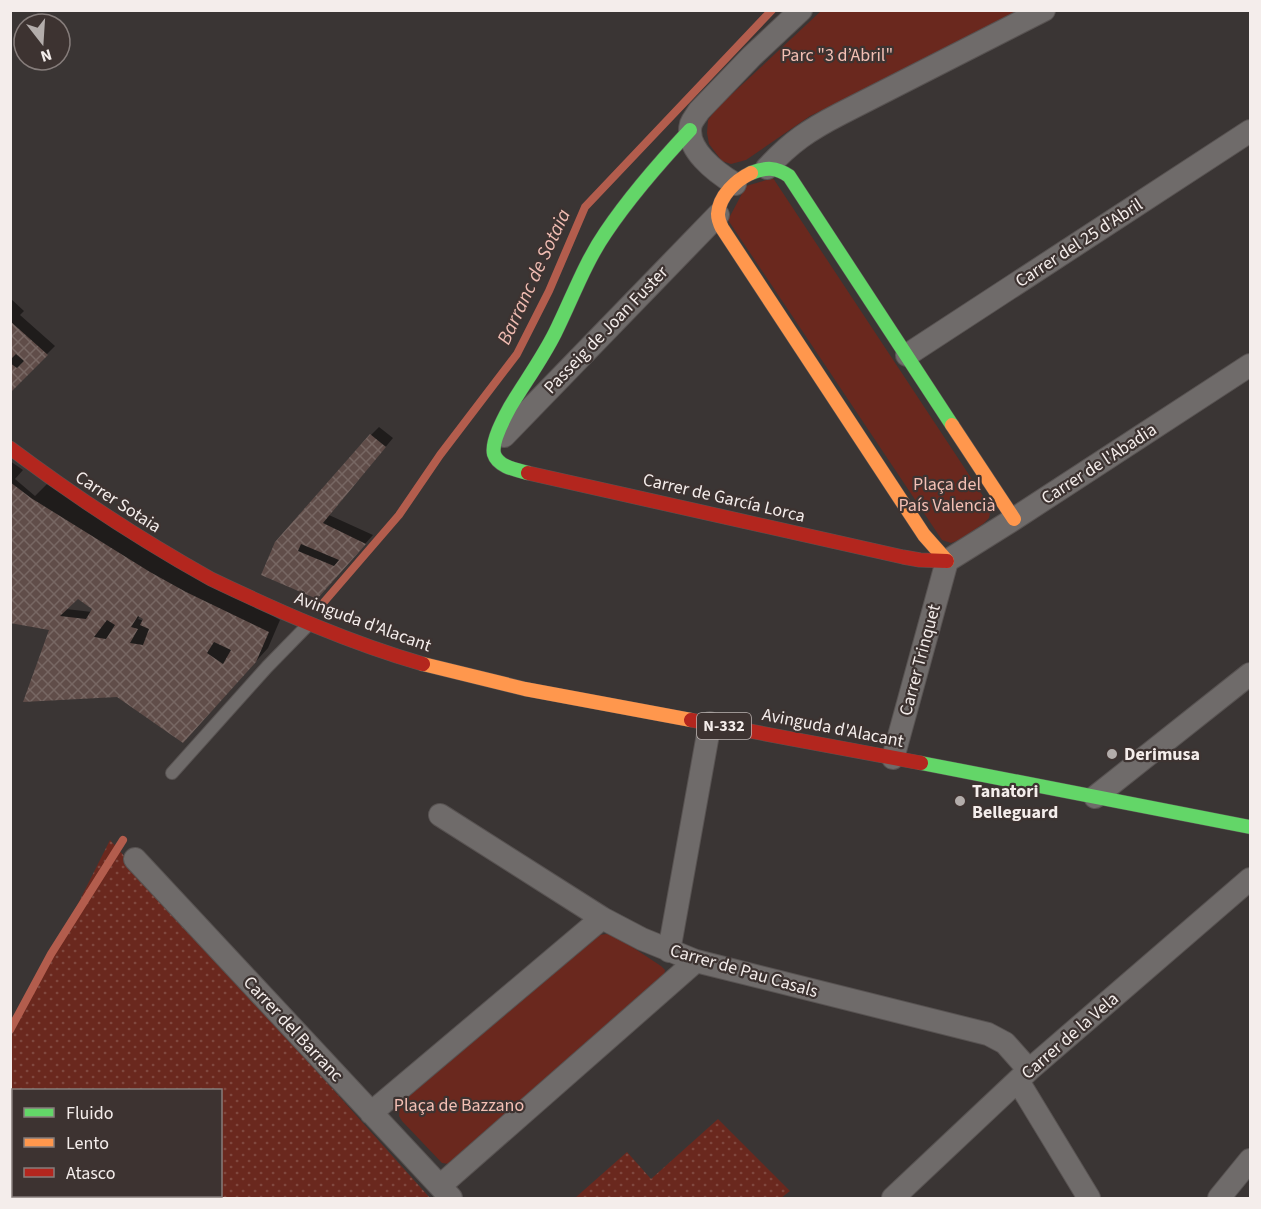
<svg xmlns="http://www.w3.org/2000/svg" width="1261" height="1209" viewBox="0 0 1261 1209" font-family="'Source Sans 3',sans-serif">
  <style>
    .grass { fill: url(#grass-dots) }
    .park { fill: #6a281e }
    .shadow { fill: #0007; fill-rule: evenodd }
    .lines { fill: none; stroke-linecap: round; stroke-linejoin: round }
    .stream { stroke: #b35d4d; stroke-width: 8 }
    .building { fill: url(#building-cross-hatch); fill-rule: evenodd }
    .lane-casing { stroke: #585352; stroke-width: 14 }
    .street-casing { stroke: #585352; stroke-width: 24 }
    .fast-casing { stroke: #585352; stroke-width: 15 }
    .slow-casing { stroke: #585352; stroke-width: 15 }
    .jam-casing { stroke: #585352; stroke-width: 15 }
    .lane { stroke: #6f6b6a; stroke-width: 12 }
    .street { stroke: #6f6b6a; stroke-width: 22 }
    .fast { stroke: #63d668; stroke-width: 14 }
    .slow { stroke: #ff974d; stroke-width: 14 }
    .jam { stroke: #b3261e; stroke-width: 14 }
    .poi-dot { fill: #b3adab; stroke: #3d3331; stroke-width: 2 }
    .labels { text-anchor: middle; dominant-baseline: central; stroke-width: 4.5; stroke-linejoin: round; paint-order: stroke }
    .shield { fill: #3d3331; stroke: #bdb5b3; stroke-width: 1.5 }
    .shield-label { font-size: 16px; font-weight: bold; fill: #f4edeb }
    .park-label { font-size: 18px; fill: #f3bfb4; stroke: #3d3331 }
    .street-label { font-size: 18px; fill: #f4edeb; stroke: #3d3331 }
    .poi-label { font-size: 18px; font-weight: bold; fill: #f4edeb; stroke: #3d3331; text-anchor: start }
    .water-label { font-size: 20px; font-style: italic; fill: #f0bcb2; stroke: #3d3331 }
  </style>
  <defs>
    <pattern id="grass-dots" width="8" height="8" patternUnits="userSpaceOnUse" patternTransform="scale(1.5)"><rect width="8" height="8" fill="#6a281e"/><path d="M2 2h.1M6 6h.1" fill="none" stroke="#80483f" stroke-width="1.8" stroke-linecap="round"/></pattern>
    <pattern id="building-cross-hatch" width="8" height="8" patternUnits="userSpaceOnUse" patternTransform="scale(1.5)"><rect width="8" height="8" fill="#604d49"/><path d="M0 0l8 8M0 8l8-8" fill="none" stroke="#776763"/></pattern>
  </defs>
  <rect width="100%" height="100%" fill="#3a3534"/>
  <!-- grass -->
  <path class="grass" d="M110,840L430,1198H81L78,1196H220V1090H14L13,1145L11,1143V1037Z
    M718,1119L790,1191L781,1198H575L627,1152L651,1179Z"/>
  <!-- park -->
  <path class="park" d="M821,11H1029L810,116L746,160L731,164L722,161L709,144L707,133L708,120L717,108Z
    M773,178L991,508L989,518L983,524L959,540L951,543L942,540L728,220L746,186Z
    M607,934L614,935L661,966L665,970L664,976L449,1164L442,1163L402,1121L399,1116L400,1104L589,940L599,935Z"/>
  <!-- shadow -->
  <path class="shadow" d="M10,298L24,311L20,315L55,346L10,391Z
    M379,427L393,438L329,515L373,535L325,589L263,574L371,435Z
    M10,461L23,470L15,479L35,496L48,483L280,620L268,648L199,725L53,629L10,622ZM78,597L94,609L92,612L66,609ZM140,615L145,618L144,621L138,619Z"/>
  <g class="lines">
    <!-- stream -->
    <path class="stream" d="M324,602L399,515L440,455L517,354L549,291L585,207L772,10
      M10,1030L51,954L123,840"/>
  </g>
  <!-- building -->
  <path class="building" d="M10,321L48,355L10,393V363L17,368L24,361L16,354L10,360Z
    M370,434L386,447L323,523L366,544L317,599L261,575L275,542ZM301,544L339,560L334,566L298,551Z
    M10,482L31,498L150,572L186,592L269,632L256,662L183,743L117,697L23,702L49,630L10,623ZM78,599L92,609L86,619L60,616ZM138,616L143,619L140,625L149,629L143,645L130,643L138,629L131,627ZM107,620L115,625L106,639L94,637ZM214,642L231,650L223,664L207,653Z"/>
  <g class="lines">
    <!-- lane casing -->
    <g class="lane-casing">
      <path id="lane" d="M172,773L267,667L308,625"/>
    </g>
    <!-- street casing -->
    <g class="street-casing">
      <path id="street" d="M767,168C791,142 809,130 840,114L1044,10
        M735,184C717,173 684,149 691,124C693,119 696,116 699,111L752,56L801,10
        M907,355L1250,131
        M504,436L718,215
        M893,758L947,561L1014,519L1250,365
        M1095,797L1250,674
        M440,815L602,918L642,939L696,961L988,1034L1005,1043L1029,1070
        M135,859L451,1198
        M669,951L710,723
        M1018,1081L1089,1198
        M371,1113L602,918
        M440,1186L696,961
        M893,1198L1029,1070L1250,879
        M1219,1198L1250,1160"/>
    </g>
    <!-- fast casing -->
    <g class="fast-casing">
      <path id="fast" d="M751,173C766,167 776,167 789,176L952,425
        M528,473C517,470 498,467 494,454C491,442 504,418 510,407C525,382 542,359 555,333C572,299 584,264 606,232C631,195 660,162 690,130
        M921,763L1250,827"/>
    </g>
    <!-- slow casing -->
    <g class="slow-casing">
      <path id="slow" d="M751,173C736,180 719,196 718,214C718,219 720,224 722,228L924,535L947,561
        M952,425L1014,519
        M423,664L525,689L691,720"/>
    </g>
    <!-- jam casing -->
    <g class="jam-casing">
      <path id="jam" d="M10,448C74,496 141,540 211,579
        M528,473L903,557L920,560L947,561
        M211,579C280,612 350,643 423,664
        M691,720L921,763"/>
    </g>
    <!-- lane -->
    <use href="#lane" class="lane"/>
    <!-- street -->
    <use href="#street" class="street"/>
    <!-- fast -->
    <use href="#fast" class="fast"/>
    <!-- slow -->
    <use href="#slow" class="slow"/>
    <!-- jam -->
    <use href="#jam" class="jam"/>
  </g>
  <!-- markers -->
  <g class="poi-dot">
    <circle cx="1112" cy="754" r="6"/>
    <circle cx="960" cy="801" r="6"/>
  </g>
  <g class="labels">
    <!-- shield labels -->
    <rect class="shield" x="697" y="713" width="54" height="26" rx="4.5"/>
    <g class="shield-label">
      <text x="724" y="726">N-332</text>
    </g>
    <!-- park labels -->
    <g class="park-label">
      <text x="837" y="55">Parc "3 d’Abril"</text>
      <text x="947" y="484">Plaça del<tspan x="947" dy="21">País Valencià</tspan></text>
      <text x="459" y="1105">Plaça de Bazzano</text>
    </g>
    <!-- street labels -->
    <g class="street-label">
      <text transform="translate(1079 243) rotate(-33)">Carrer del 25 d'Abril</text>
      <text transform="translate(606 330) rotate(-46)">Passeig de Joan Fuster</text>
      <text transform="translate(1099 464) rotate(-33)">Carrer de l'Abadia</text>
      <text transform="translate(724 498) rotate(13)">Carrer de García Lorca</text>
      <text transform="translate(118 502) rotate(33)">Carrer Sotaia</text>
      <text transform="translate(363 622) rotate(20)">Avinguda d'Alacant</text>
      <text transform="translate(920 660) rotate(-75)">Carrer Trinquet</text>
      <text transform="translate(833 728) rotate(11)">Avinguda d'Alacant</text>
      <text transform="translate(744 971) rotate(16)">Carrer de Pau Casals</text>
      <text transform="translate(293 1029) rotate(47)">Carrer del Barranc</text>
      <text transform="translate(1070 1036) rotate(-41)">Carrer de la Vela</text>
    </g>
    <!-- poi labels -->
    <g class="poi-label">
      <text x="1124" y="754">Derimusa</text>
      <text x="972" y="791">Tanatori<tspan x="972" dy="21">Belleguard</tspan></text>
    </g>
    <!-- water labels -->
    <g class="water-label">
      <text transform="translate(534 277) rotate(-65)">Barranc de Sotaia</text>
    </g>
  </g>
  <!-- border -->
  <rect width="1261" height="1209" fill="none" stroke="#f4edeb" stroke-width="24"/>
  <!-- legend -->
  <rect x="12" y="1089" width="210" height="108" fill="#3d3331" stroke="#867d7b" stroke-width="1.5"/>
  <rect x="24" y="1108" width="30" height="9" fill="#63d668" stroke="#867d7b" stroke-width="1.5"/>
  <text x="66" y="1119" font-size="18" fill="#f4edeb">Fluido</text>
  <rect x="24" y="1138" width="30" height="9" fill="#ff974d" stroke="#867d7b" stroke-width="1.5"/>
  <text x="66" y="1149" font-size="18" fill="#f4edeb">Lento</text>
  <rect x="24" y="1168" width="30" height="9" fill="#b3261e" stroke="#867d7b" stroke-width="1.5"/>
  <text x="66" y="1179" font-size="18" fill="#f4edeb">Atasco</text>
  <!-- north arrow -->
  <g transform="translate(42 42) rotate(163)"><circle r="28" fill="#3d3331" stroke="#867d7b" stroke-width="1.5"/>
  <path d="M0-4.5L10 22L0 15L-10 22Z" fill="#b3adab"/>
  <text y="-9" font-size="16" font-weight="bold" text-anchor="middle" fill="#f4edeb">N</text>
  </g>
</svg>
